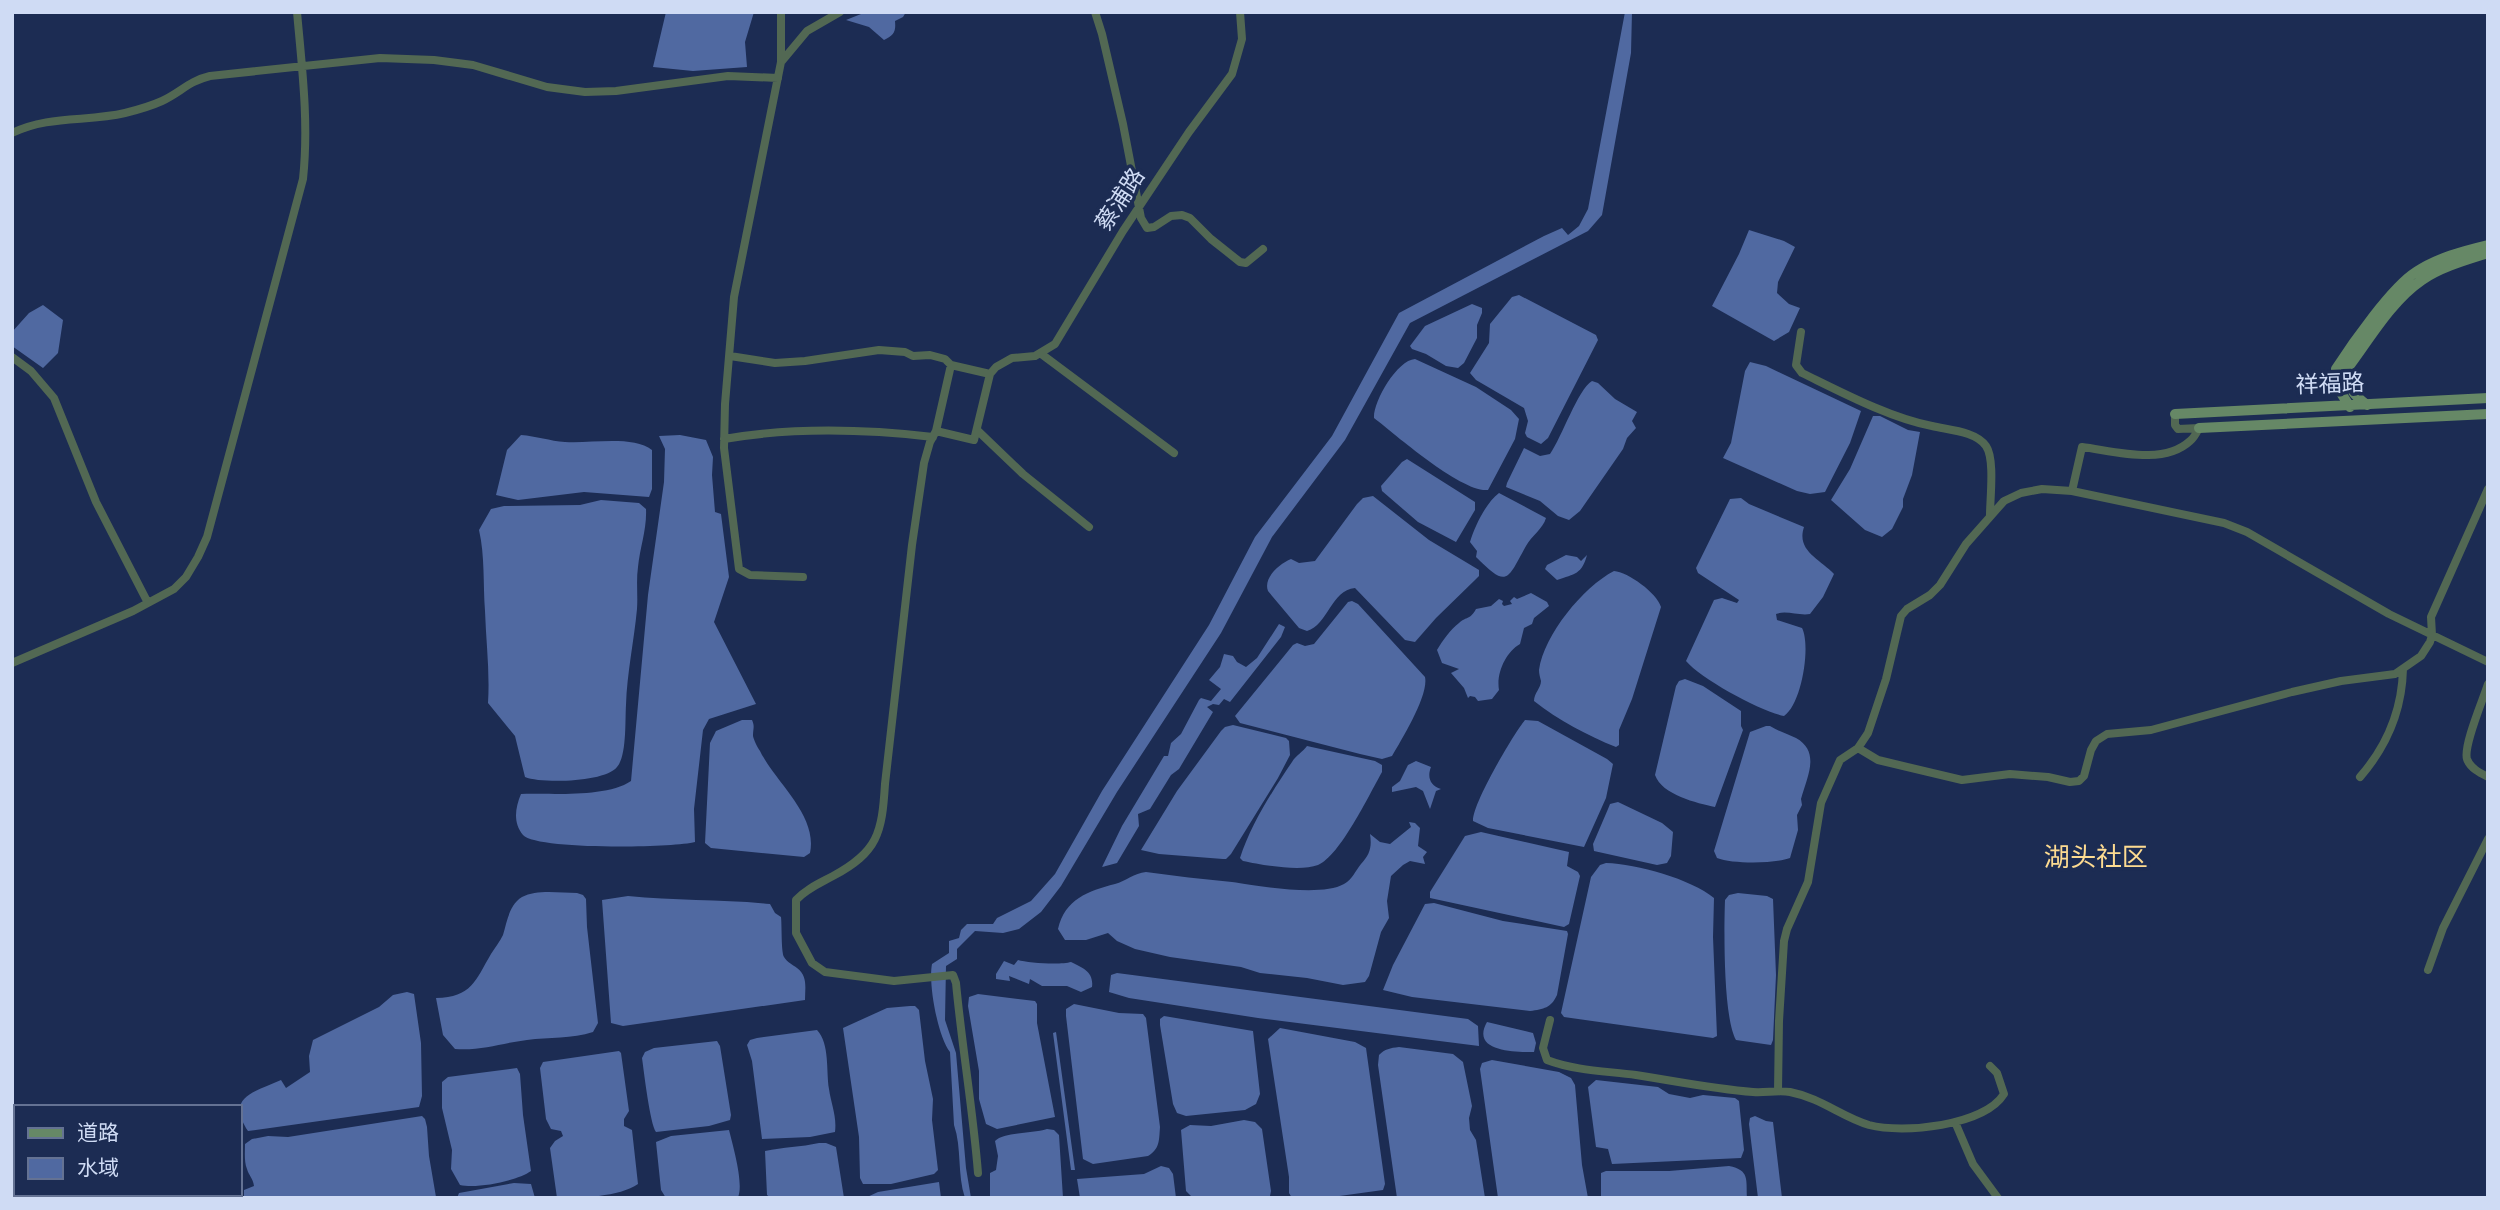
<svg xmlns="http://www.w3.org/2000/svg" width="2500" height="1210" viewBox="0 0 2500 1210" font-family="Spectral,'Noto Sans SC',serif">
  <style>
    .water { fill: #5069a1 }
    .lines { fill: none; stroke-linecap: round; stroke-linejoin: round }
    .minor { stroke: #526853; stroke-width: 8 }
    .secondary { stroke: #686; stroke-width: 10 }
    .labels { text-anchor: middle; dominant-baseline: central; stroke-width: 7; stroke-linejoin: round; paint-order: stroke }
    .street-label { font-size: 23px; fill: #cfdbf4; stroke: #1c2c53 }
    .quarter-label { font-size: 26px; fill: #fddb91; stroke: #1c2c53 }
  </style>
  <rect width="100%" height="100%" fill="#1c2c53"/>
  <!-- water -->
  <path class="water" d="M666,12H754L745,42L747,67L693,71L653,67Z
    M866,12H906L903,17L895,21C896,32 894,35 884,40L869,27L846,20Z
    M1625,12H1632L1631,53L1602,215L1588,231L1410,323L1345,440L1272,537L1221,633L1117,792L1061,886L1041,912L1019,929L1003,933L975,931L957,949V959L946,966L945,1020L956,1053L966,1168L971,1198H965C957,1174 962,1148 954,1125L950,1052C938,1037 928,984 932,964L949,953V941L959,938L961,930L967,924H993L997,918L1031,901L1055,874L1102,791L1209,625L1255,537L1332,436L1399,313L1544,236L1562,228L1568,235L1579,226L1588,209Z
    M1749,230L1784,241L1795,247L1778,282L1777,293L1789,304L1800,308L1789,332L1774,341L1712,306L1739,254Z
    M1519,295L1596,335L1598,340L1548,438L1541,444L1527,437L1525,433L1528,421L1524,408L1476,380L1470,373L1489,343L1490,324L1512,297Z
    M1472,304L1482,308V313L1477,325V338L1464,363L1458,368L1446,366L1426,354L1412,349L1410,346L1425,326Z
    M43,305L63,320L58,353L43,368L12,346V332L29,313Z
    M1415,359L1476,387L1511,410L1519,419L1515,439L1488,490C1462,493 1396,435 1374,418C1373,402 1397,360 1415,359Z
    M1750,362L1766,366L1861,411L1850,443L1825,492L1810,494L1797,491L1723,458L1731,443L1745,371Z
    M1592,381L1598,383L1615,399L1637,412L1632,421L1636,428L1627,438L1623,449L1580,511L1569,520L1558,516L1540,501L1506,487L1507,483L1524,448L1540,456L1550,454C1562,437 1578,389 1592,381Z
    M1873,416H1880L1908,430L1920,432L1912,475L1903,499V507L1892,529L1882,537L1865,530L1831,500L1850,469Z
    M521,435C536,436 550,441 565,442C589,444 633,435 652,450V489L649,497L584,492L518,500L496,495L507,450Z
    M680,435L706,440L713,457L712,475L715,512L721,514L729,577L714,622L756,704L709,719L703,730L694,809L695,842C672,848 536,850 523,835C513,823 515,808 521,794C551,793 606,798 631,781L648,595L664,482L665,449L659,436Z
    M1407,459L1475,502V510L1456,542L1418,522L1382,491L1381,486L1402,462Z
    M1499,493L1546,518C1543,529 1531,536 1526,546C1507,580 1508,589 1476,557L1477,551L1470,542C1475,526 1485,504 1499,493Z
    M1373,496L1429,540L1479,570V576L1475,580L1436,618L1415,642L1405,640L1355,588C1331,590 1328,625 1307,631L1299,628L1268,591C1263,578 1279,564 1291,559L1299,563L1315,561L1357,504L1363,498Z
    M1741,498L1749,504L1804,527C1796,551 1820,559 1834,574L1823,597L1810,614C1799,616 1786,610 1776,614L1777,620L1802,628C1811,645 1802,704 1784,716C1762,712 1701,679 1686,661L1714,600L1722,598L1737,603L1739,600L1698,573L1696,568L1730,499Z
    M601,500L639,503L646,509C647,529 640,547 638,567C636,581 638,595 637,609C634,641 627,673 626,705C625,720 627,756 617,767C606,782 542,784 525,777L515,736L488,703C490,672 486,642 485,611C483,584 485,556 479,530L491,509L504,506L580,505Z
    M1566,555L1577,557L1581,561L1587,555C1582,574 1575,574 1557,580L1545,569L1547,565Z
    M1614,571C1628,572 1657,593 1661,607L1632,699L1619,730V745L1616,747C1588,736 1558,720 1534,701C1534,693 1541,688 1541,681C1540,677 1539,674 1539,670C1544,635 1583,587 1614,571Z
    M1531,593L1547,602L1549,606L1534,618L1532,624L1524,628L1520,644C1506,652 1496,673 1499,690L1492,699L1478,701L1475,697L1470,696L1468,698L1464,688L1451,673L1459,669L1442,663L1437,650C1443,640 1450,630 1459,623C1467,616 1470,620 1476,609L1491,606L1499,599L1503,601L1502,604L1504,606L1512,604L1510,601L1514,597L1517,599Z
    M1352,601L1358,604L1425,677C1429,695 1402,739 1392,756L1382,759L1360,754L1240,723L1235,716L1293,645L1297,643L1305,646L1314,644L1348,602Z
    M1279,624L1285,627L1281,637L1230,702L1224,699L1219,705L1213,704L1207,707L1213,712L1179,769L1171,775L1150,809L1138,814L1139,826L1117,863L1102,867L1122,826L1164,756H1168L1171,743L1181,734L1199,700L1201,698L1211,701L1221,689L1209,680L1220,667L1224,654L1233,656L1237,662L1246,667L1257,658Z
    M1685,679L1703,686L1741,711V726L1743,730L1715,807C1697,803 1662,795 1655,775L1676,686L1679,681Z
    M742,720H752C755,727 753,728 753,736C754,740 757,747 760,751C775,782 818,815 810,853L804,857L711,848L705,843L710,743L716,731Z
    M1525,720L1538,721L1607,759L1613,764L1606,798L1584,847L1488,828L1473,821C1472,804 1513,735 1525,720Z
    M1233,725L1286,738L1289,741L1290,755L1278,778L1231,854L1226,859H1223L1159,854L1141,850L1177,791L1221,731L1225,727Z
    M1766,726H1770C1778,731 1787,734 1796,738C1821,752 1807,777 1801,799L1802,805L1797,815L1798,830L1790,858C1774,864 1732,864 1717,858L1714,851L1750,732Z
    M1307,746L1375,761L1382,765V772C1369,795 1340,856 1318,865C1300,872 1262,865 1243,861L1240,858C1251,824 1273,790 1292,762C1296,755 1303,752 1307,746Z
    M1416,761L1431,767C1427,777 1430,786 1441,789L1436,791L1430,809L1423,791L1416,787L1392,792V787L1400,781L1408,765Z
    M1618,802L1662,823L1673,832L1671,856L1667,863L1657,865L1594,851L1593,844L1608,809L1610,804Z
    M1409,822L1415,823L1420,828L1418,846L1427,852L1423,857L1425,864L1410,861L1403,865L1391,876L1387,901L1389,918L1381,932L1369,976L1365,982L1343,985L1307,978L1260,973L1241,967L1170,957L1135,949L1117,941L1108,933L1086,940H1065L1058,929C1065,899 1088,891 1115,884C1126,881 1134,873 1146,872C1174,876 1203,879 1232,882C1259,886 1321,897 1344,884C1353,879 1355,871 1361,864C1370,854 1372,847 1370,834L1380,842L1390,844L1411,827Z
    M1481,832L1569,852L1567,866L1578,872L1580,876L1569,924L1564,927L1430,898V892L1465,836Z
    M1606,863C1637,864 1691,879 1714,898L1713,937L1717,1036L1713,1038L1571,1018L1564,1017L1561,1013L1591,877L1600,865Z
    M577,893L583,895L586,899L587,927L598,1023L593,1032C572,1039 549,1037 527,1040C502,1043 481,1051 455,1049L443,1035L436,998C472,997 475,981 491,954C495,948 500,941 503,935C507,922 509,905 522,897C537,889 560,893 577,893Z
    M1738,893L1767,896L1773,899L1776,975L1773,1040L1771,1045L1736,1040C1723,1017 1724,929 1725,900L1729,895Z
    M628,896C675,901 723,899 770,904L775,913L781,917C782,926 781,951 784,957C787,962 793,965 797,968C808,976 805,988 805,1000L623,1026L611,1023L602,900Z
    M1434,903L1503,921L1567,931L1568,934L1557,995C1551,1008 1544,1009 1530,1011L1412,997L1383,990L1393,965L1425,904Z
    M1018,960C1027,963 1061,965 1071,962C1083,968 1094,972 1092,987L1081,992L1067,986H1042L1030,979L1029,984L1009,976L1010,981L996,979V974L1004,961L1014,965Z
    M1117,973L1468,1019L1478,1026L1479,1046L1258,1018L1129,998L1109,992L1111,975Z
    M407,992L414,994L421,1043L422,1096L419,1107L248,1131C225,1096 255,1092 281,1080L286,1088L310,1072L309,1056L313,1040L379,1007L393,995Z
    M978,994L1035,1001L1037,1004V1023L1055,1117L997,1129L986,1124L979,1099V1071L968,1006L969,997Z
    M1074,1004L1119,1013L1143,1014L1146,1018L1160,1127C1159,1140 1160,1149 1148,1156L1093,1164L1083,1159L1066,1016V1009Z
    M910,1006H915L919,1010L925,1061L933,1099L932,1120L938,1170L934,1174L891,1184H863L860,1178L859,1137L843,1028L887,1008Z
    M1164,1016L1253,1031L1260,1094L1256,1104L1245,1110L1186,1116L1177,1113L1173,1104L1160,1025V1019Z
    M1487,1022L1533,1033L1536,1043L1534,1052C1516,1052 1470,1052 1487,1022Z
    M1280,1028L1355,1042L1366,1048L1385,1184L1383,1190L1325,1198H1292L1289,1193V1177L1268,1039Z
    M817,1030C830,1044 826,1071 829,1089C831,1104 837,1116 835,1132L810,1137L762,1139L752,1061L747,1045L750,1040L757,1038Z
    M1056,1032L1075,1170H1071L1053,1033Z
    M717,1041L720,1046L731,1115L730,1120L709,1126L656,1132C650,1124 644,1072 642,1058L645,1052L654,1048Z
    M1399,1047L1453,1054L1463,1062L1472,1106L1469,1118L1470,1130L1476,1140L1485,1198H1397L1378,1065L1379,1055C1385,1049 1390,1048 1399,1047Z
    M619,1051L621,1053L629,1111L624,1119V1126L632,1130L638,1184C620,1197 579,1198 557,1198L550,1148L555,1141L563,1136L561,1131L551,1129L546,1119L540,1068L543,1062Z
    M1492,1060L1559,1072L1571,1078L1575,1085L1582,1165L1588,1198H1498L1480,1069L1482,1063Z
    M517,1068L520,1074L523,1115L531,1171C517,1181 477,1189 460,1185L451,1169L452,1150L442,1108V1082L448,1077Z
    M1596,1080L1658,1087L1669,1094L1690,1098L1703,1095L1735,1098L1739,1101L1744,1150L1741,1158L1612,1164L1608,1149L1596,1147L1588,1087Z
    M422,1116L425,1119L427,1127L429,1156L436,1197L244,1198V1190L254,1186C253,1178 249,1176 247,1169C244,1162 245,1152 245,1144L252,1139L268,1136L288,1137Z
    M1755,1116L1766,1121L1773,1122L1782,1198H1758L1749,1124L1750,1118Z
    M1244,1120L1255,1122L1262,1129L1271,1191L1270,1196L1192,1197L1186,1191L1181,1130L1190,1125L1211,1126Z
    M1047,1129L1054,1130L1059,1135L1063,1198H990V1173L996,1170L998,1156L995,1141C1004,1132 1031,1134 1047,1129Z
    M729,1130C733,1146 744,1184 738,1197L741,1198H666L661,1190L656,1142L671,1136Z
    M819,1143H826L836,1147L844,1198H771L767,1195L765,1151C783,1147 801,1147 819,1143Z
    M1161,1166L1169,1168L1173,1174L1176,1198H1080L1077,1179L1144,1174Z
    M1729,1166C1750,1170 1746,1180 1747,1198H1601V1173L1606,1171H1669Z
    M939,1182L941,1198H865L878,1192Z
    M514,1183L531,1184L535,1198H457L459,1193Z"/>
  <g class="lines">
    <!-- minor -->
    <path class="minor" d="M781,12V62L734,297L725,404L724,448L739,569L750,575L803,577
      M1095,12L1102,34L1123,124L1141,218L1147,228L1154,227L1171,216L1182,215L1190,218L1211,239L1240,262L1246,263L1263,249
      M782,61L807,31L840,12
      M12,133C49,115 87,122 125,113C137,110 151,106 162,101C181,92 189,81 210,76L380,58L434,60L473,65L547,87L585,92L616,91L728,76L778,78
      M1801,332L1796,365L1802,373C1841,392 1890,418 1932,426C1948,430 1976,431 1986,446C1995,459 1990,498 1990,515
      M1040,353L1174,453
      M730,356L775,363L805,361L879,350L905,352L913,356L930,355L945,359L951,365L990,374L974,440L936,431L951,365
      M12,357L31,371L54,398L96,502L148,603
      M990,374L996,367L1012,358L1035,356L1055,344L1123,231L1189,132L1232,74L1242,39L1240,12
      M2175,414V425L2178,429L2199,428
      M977,430L1023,474L1089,527
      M936,431L930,442L924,463L912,545L885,784C882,833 878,852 833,876C820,883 806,889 796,900V933L812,963L825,972L894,981L953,975L956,983C962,1047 973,1110 978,1173
      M724,439C793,427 864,429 933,437
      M2072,491L2082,447C2114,451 2163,466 2190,441C2194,438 2197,432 2199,428
      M12,663L133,611L174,589L186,577L198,557L207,537L303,179C309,123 302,68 297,12
      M2488,684C2483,700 2463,746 2467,759C2470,768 2480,773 2488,777
      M1858,748L1878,760L1962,780L2010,774L2048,777L2070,782L2079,781L2084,776L2091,750L2096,741L2107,734L2151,730L2292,692L2341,681L2395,674L2421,656L2430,642L2432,635L2431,617L2488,489
      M2360,777C2387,746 2402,711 2403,669
      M2428,970L2443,928L2488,839
      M1550,1020L1543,1048L1547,1060C1576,1071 1606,1071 1636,1075C1675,1081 1714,1089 1753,1092C1765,1093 1778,1090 1790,1092C1821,1098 1842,1117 1869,1125C1903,1134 1984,1126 2004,1094L1997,1073L1990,1066
      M1778,1091L1779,1021L1784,941L1787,929L1808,882L1821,803L1840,760L1858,748L1868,733L1886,679L1901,616L1907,609L1930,595L1940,585L1966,544L2004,501L2021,493L2042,489L2072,491L2224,523L2247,532L2389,614L2488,662
      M1955,1122L1973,1164L1998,1198"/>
    <!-- secondary -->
    <path class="secondary" d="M2367,405C2353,395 2347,386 2347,369C2369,340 2391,301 2422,280C2441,267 2466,260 2488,253
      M2350,407L2336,385V369C2352,344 2392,287 2416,272C2437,258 2463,251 2488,245
      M2175,414L2488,398
      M2199,428L2488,414"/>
  </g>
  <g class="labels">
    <!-- street labels -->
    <g class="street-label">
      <text transform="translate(1121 200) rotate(-57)">蔡浦路</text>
      <text transform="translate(2330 385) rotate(-2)">祥福路</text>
    </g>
    <!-- quarter labels -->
    <g class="quarter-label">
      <text x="2096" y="858">湖头社区</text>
    </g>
  </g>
  <!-- border -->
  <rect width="2500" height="1210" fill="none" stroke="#cfdbf4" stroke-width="28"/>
  <!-- legend -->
  <rect x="14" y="1105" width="228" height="91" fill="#1c2c53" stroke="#647293" stroke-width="2"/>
  <rect x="28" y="1128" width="35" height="10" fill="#668866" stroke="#647293" stroke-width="2"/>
  <text x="77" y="1140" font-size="21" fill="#cfdbf4">道路</text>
  <rect x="28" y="1158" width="35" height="21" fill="#5069a1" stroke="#647293" stroke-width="2"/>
  <text x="77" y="1175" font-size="21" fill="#cfdbf4">水域</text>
</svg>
